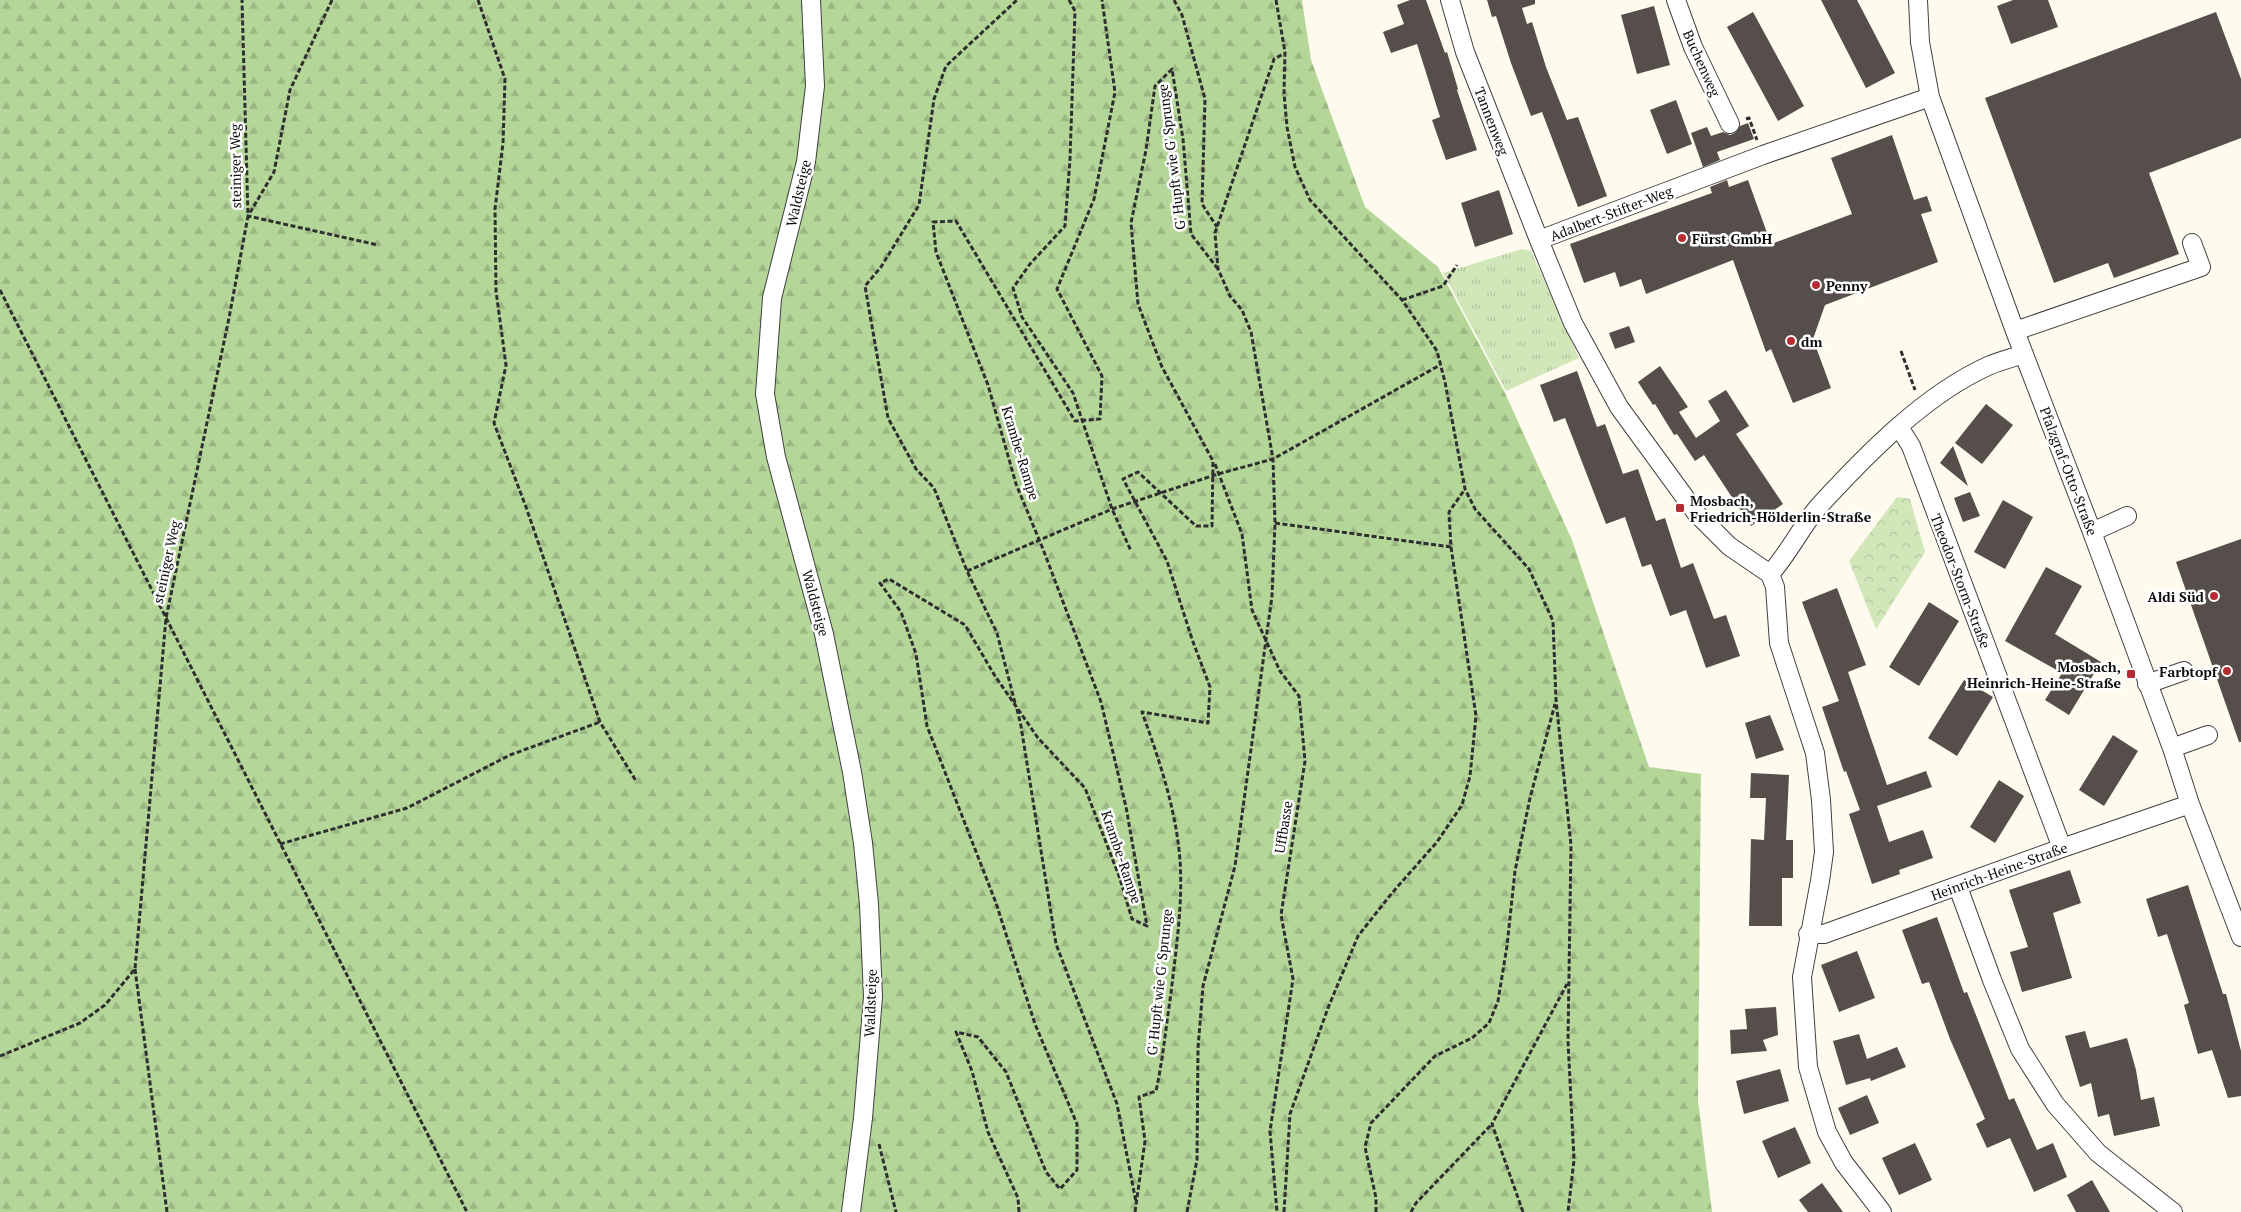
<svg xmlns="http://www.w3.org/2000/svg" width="2241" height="1212" viewBox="0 0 2241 1212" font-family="'PT Serif',serif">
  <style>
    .grass { fill: url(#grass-tufts) }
    .forest { fill: url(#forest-firs) }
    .park { fill: url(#park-crowns) }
    .building { fill: #554e4a }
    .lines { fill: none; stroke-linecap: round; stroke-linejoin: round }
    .minor-casing { stroke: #404040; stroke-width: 20 }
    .path { stroke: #2f2f2f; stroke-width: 3; stroke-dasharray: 5 2.5; stroke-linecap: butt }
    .minor { stroke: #fff; stroke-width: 18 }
    .poi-dot { fill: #b52c34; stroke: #fff; stroke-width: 2 }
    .labels { text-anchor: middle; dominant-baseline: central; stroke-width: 5; stroke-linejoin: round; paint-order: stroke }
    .street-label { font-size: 14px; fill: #0d0d0d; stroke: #fff }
    .poi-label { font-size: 14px; font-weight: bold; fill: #0d0d0d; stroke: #fff; text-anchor: start }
  </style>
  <defs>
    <pattern id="grass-tufts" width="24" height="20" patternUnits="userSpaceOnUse" patternTransform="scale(1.25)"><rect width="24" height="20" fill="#d1e7b9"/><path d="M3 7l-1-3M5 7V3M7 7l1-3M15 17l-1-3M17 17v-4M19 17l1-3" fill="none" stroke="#b2c59e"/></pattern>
    <pattern id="forest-firs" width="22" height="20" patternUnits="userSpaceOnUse" patternTransform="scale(1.25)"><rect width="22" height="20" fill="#b5d699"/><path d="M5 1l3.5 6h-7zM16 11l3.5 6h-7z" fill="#9ab683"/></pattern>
    <pattern id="park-crowns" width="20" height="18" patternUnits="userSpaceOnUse" patternTransform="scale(1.25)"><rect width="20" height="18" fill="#d1e7b9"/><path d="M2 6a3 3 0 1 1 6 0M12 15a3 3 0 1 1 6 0" fill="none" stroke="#b2c59e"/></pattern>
  </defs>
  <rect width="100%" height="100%" fill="#fefbee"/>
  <!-- grass -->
  <path class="grass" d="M1522,249L1531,251L1579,358L1506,391L1443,273Z"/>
  <!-- forest -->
  <path class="forest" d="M0,0H1302L1311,60L1365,207L1438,267L1505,393L1572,540L1649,767L1701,774L1698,1100L1712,1212H0Z"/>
  <!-- park -->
  <path class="park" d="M1897,497L1910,499L1925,552L1876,629L1849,561Z"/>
  <!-- building -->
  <path class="building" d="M1410,0H1426L1445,53L1447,52L1458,89L1457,90L1477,150L1446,160L1432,120L1440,117L1417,44L1391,53L1383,32L1404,24L1397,5Z
    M1487,0H1535V4L1522,8L1527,24L1532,22L1546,67L1567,120L1578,117L1607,196L1578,207L1542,112L1531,116L1511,63L1496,16L1492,17Z
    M1821,0H1857L1895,73L1866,88Z
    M2013,0H2048L2058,27L2011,44L1997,6Z
    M1654,6L1670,65L1637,74L1621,15Z
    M1753,12L1804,106L1778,121L1727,27Z
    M2216,12L2241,79V138L2149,173L2179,254L2114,278L2108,263L2054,283L1985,98Z
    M1676,100L1692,144L1667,154L1650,110Z
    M1748,123L1754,139L1717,152L1720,160L1703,167L1691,133L1707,127L1711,136L1723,132L1730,135L1735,133L1740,126Z
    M1892,135L1914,200L1927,196L1932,211L1921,214L1938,262L1825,305L1813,339L1831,388L1793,403L1771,349L1766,352L1733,260L1646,294L1641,279L1620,287L1615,272L1584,283L1570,244L1712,193L1710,187L1727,180L1729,187L1748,180L1771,244L1852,214L1831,158Z
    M1499,190L1513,234L1475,247L1461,203Z
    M1629,326L1635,342L1615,349L1609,333Z
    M1660,366L1688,407L1679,412L1696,438L1720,421L1708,401L1726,390L1749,426L1736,434L1783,504L1751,526L1704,455L1695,461L1677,434L1674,435L1655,404L1653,405L1638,382Z
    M1577,371L1597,427L1605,424L1623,474L1638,469L1656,521L1665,518L1681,568L1693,563L1714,619L1726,615L1740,656L1706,668L1686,610L1670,616L1651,564L1642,567L1625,517L1606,524L1565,418L1554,422L1540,385Z
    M1986,404L2013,425L1982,464L1955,443Z
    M1953,446L1968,486L1940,463Z
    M1970,492L1980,516L1963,522L1954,498Z
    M2003,500L2033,517L2005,569L1974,552Z
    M2241,539V742H2239L2176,562Z
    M2046,567L2082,586L2055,634L2101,662L2069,715L2045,700L2062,673L2005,641Z
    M1837,588L1866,665L1848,672L1887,785L1926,771L1932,787L1877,806L1889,842L1923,830L1933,858L1899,870L1900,874L1872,884L1849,814L1860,810L1846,771L1844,772L1822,707L1839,701L1802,602Z
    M1929,602L1959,621L1919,686L1889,667Z
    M1964,680L1993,697L1957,756L1928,738Z
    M1770,715L1784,750L1756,759L1745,723Z
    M2113,735L2138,751L2104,806L2079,790Z
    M1751,773L1789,775L1786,840H1793V878H1782V926H1749L1751,839L1764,840L1766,798H1750Z
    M1999,780L2024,796L1995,843L1970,827Z
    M2070,870L2081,903L2053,913L2072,978L2022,992L2010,952L2028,947L2009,890Z
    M2188,885L2223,994H2226L2241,1051V1096L2228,1098L2212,1050L2198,1054L2184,1005L2189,1003L2167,934L2158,937L2146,899Z
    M1937,917L1964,993L1967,992L2009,1100L2014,1098L2037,1150L2053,1143L2067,1177L2034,1192L2010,1138L1987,1148L1976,1124L1985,1119L1950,1039L1929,982L1922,984L1902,930Z
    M1857,951L1875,998L1839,1012L1821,965Z
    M1776,1007L1778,1035L1763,1040L1767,1051L1731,1054L1730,1030L1747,1029L1745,1009Z
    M2085,1031L2090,1048L2127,1038L2136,1070L2141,1100L2154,1097L2160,1126L2114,1136L2109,1114L2098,1117L2091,1083L2080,1087L2065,1036Z
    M1859,1034L1867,1059L1897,1047L1906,1067L1871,1081L1870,1078L1846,1085L1833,1041Z
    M1780,1069L1789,1101L1744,1114L1736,1081Z
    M1867,1095L1879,1123L1850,1135L1838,1108Z
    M1795,1127L1811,1163L1778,1178L1762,1141Z
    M1915,1143L1932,1180L1899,1195L1882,1158Z
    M2092,1180L2110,1212H2076L2067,1195Z
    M1822,1183L1843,1212H1808L1799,1200Z"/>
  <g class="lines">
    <!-- minor casing -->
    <g class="minor-casing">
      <path id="minor" d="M811,0L815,86L806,162L772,298L765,394L776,457L824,634L852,772L863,843L869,904L873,997L863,1118L851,1212
        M1450,0L1465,52L1539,240L1573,323L1619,407L1697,514L1729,546L1770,574
        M1676,0L1693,47L1730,124
        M1918,0L1920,42L1930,97L2015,331L2092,532L2172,748L2190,804L2241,937
        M1539,240L1763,155L1930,97
        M2015,331L2201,267L2192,243
        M1899,427L1911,446L2062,848
        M2092,532L2127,516
        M1770,574L1775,587L1779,643L1815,753L1821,800L1824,852L1820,881L1802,977L1808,1067L1827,1132L1844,1163L1882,1212
        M1770,574C1789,553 1801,527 1819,506C1866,455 1924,395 1988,366C1999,361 2012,358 2024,354
        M2147,684L2184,671
        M2172,748L2208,735
        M1958,887L1992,980L2020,1049L2055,1104L2098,1153L2173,1212
        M1808,934H1824L2062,848L2190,804"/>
    </g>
    <!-- path -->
    <path class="path" d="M332,0L290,90L274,172L248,216L378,245
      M478,0L505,79L503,143L495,209L496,291L506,365L494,423L526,507L600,722L636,781
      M1069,0L1075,11L1070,159L1065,226L1030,264L1013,288L1022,317L1073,393L1112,509L1131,551
      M1174,0L1182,15L1205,99L1202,204L1217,227
      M1276,0L1285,52L1284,93L1287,127L1295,167L1310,200L1402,300L1431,342L1437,351L1445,382L1465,489L1475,509L1529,569L1553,621L1556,700L1571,845L1568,1041L1574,1160L1568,1212
      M1746,119L1749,118L1757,140
      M0,290L467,1212
      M1402,300L1443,286L1457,265
      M1901,351L1915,390
      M1215,464L1242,534L1252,610L1280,671L1299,696L1305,761L1281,915L1293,979L1270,1131L1277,1212
      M1275,523L1451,547
      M967,571L1112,509L1218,474L1273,459L1440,365
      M1015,703L997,633L967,571L934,488L916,469L888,418L865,286L881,267L919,205L934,99L946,66L1017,0
      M1017,709L1021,726L1056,944L1117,1104L1136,1202
      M280,844L407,808L510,755L600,722
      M135,969L167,1212
      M0,1056L80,1023L105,1005L135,969L166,618L229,318L248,216L242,0
      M879,1144L896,1212
      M1019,1212L1018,1198L988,1132L972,1071L956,1032L978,1037L1006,1072L1046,1172L1060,1189L1077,1170V1124L1035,1024L996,903L927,726L916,654L901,612L880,583L889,579L965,625L995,676L1038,738L1085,788L1119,876L1132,919L1147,926L1126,807L1101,702L1043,549L1016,484L988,385L936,252L933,222L956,221L1075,421L1100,419L1102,376L1057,289L1094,199L1115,92L1102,0
      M1135,1212L1145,1141L1139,1097L1156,1091C1163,1059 1166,1026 1171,993C1176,949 1183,904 1180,860C1176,809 1159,759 1142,712L1208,723L1210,687L1192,639L1167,561L1123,479L1138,472L1196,526H1212L1213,461L1162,367L1138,304L1131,223L1146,150L1155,86L1172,69L1183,139L1191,234L1218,269
      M1187,1212L1197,1160L1198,1048L1203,986L1235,866L1272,596L1275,523L1273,459L1251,332L1242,310L1230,296L1218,269L1215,233L1274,59L1285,53
      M1284,1212L1290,1114L1328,1008L1358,936L1392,893L1437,842L1462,805L1470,776L1476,716L1451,547L1449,512L1465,489
      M1376,1212V1198L1365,1147L1371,1123L1435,1056L1472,1038L1489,1023L1498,1001L1507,946L1515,871L1530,798L1555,704
      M1411,1212L1416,1203L1492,1124
      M1523,1212L1492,1124L1567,984"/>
    <!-- minor -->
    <use href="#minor" class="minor"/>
  </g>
  <!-- markers -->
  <g class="poi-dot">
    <circle cx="1682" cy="238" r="5"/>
    <circle cx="1816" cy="285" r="5"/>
    <circle cx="1791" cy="341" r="5"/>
    <rect x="1675" y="503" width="10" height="10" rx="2.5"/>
    <circle cx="2214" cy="596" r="5"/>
    <circle cx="2227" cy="671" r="5"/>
    <rect x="2126" y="669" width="10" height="10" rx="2.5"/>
  </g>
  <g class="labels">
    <!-- street labels -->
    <g class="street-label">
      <text transform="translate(1702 63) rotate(66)">Buchenweg</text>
      <text transform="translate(1492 121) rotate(69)">Tannenweg</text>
      <text transform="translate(1171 157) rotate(-97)">G' Hupft wie G' Sprunge</text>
      <text transform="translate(235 166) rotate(-91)">steiniger Weg</text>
      <text transform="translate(798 193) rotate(-77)">Waldsteige</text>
      <text transform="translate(1611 213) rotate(-21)">Adalbert-Stifter-Weg</text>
      <text transform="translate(1021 453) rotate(73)">Krambe-Rampe</text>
      <text transform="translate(2069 471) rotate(69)">Pfalzgraf-Otto-Straße</text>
      <text transform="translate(166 562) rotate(-78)">steiniger Weg</text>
      <text transform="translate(1961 581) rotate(69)">Theodor-Storm-Straße</text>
      <text transform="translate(816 603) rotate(75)">Waldsteige</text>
      <text transform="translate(1283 827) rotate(-81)">Uffbasse</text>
      <text transform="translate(1122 857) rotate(71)">Krambe-Rampe</text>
      <text transform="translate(1999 871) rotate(-20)">Heinrich-Heine-Straße</text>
      <text transform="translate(1159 982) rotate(-84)">G' Hupft wie G' Sprunge</text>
      <text transform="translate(870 1003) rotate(-88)">Waldsteige</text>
    </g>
    <!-- poi labels -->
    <g class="poi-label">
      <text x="1692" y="238">Fürst GmbH</text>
      <text x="1826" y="285">Penny</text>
      <text x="1801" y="341">dm</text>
      <text x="1690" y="500">Mosbach,<tspan x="1690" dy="16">Friedrich-Hölderlin-Straße</tspan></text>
      <text x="2204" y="596" text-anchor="end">Aldi Süd</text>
      <text x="2121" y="666" text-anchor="end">Mosbach,<tspan x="2121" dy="16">Heinrich-Heine-Straße</tspan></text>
      <text x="2217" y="671" text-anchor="end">Farbtopf</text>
    </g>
  </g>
</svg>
